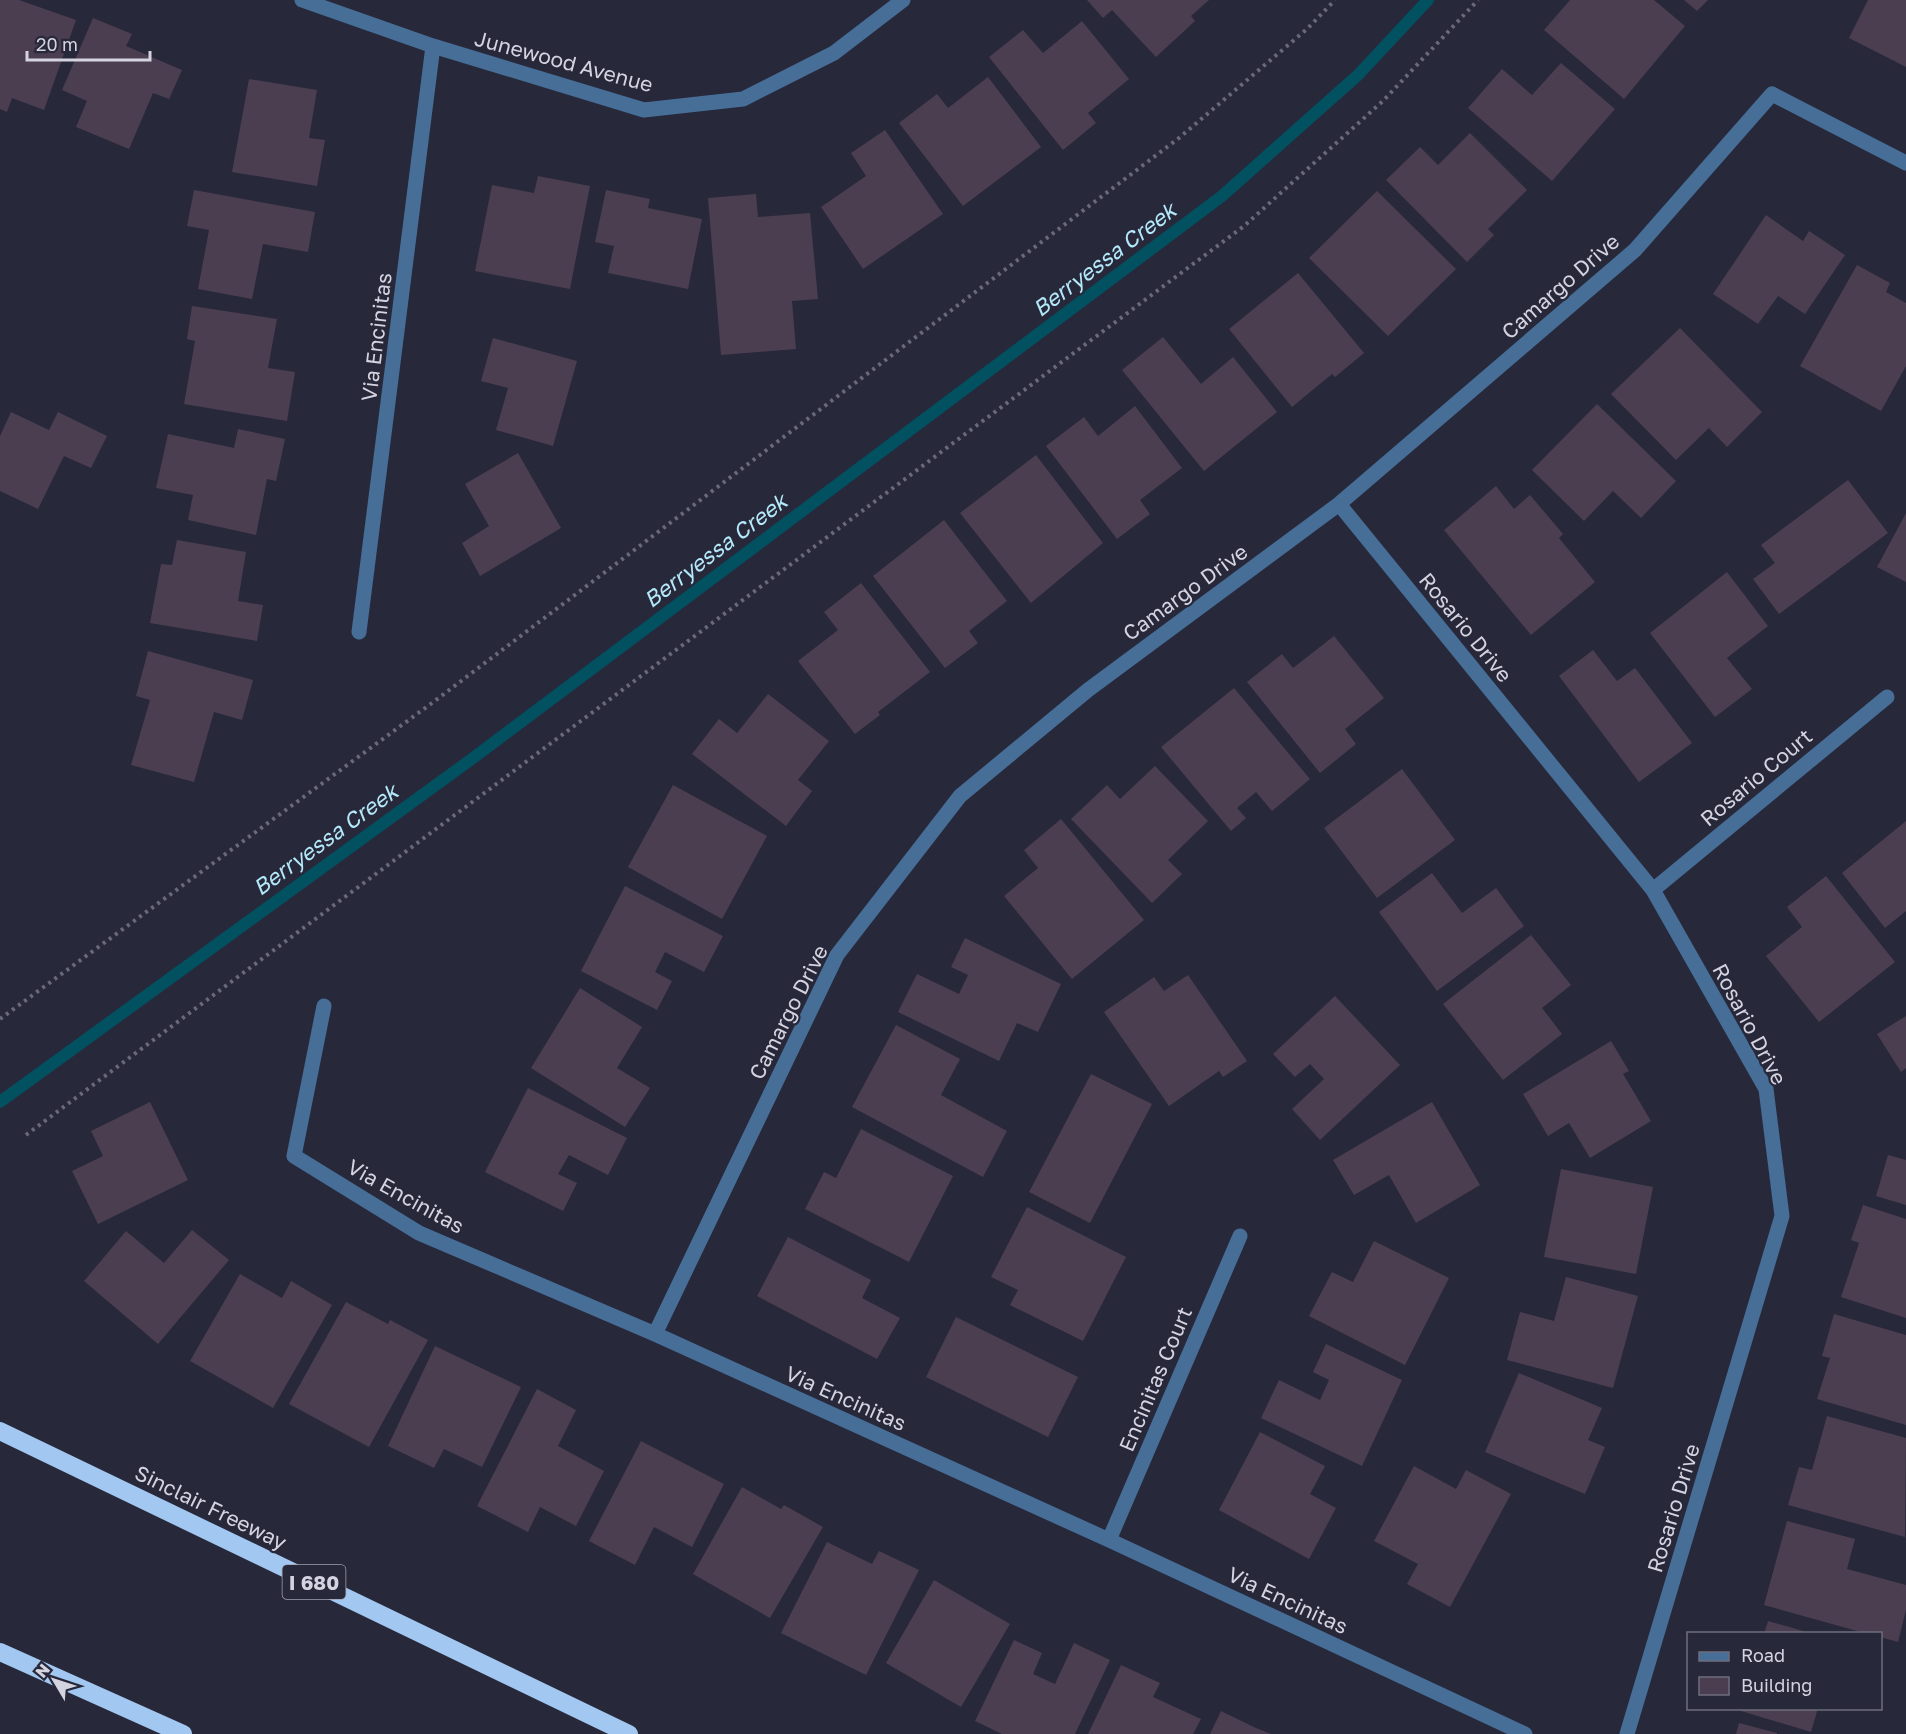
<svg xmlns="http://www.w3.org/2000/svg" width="1906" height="1734" viewBox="0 0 1906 1734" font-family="'Golos Text',sans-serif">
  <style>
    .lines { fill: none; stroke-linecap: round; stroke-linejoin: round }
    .stream { stroke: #025161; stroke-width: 12 }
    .building { fill: #4b3e50 }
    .path { stroke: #69697a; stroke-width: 4; stroke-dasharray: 3 4.5; stroke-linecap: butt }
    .minor { stroke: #466e97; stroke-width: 15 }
    .highway { stroke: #a2c8f1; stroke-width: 18 }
    .labels { text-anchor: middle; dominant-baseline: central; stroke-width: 4.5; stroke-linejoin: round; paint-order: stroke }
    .shield { fill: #28283b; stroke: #a0a0af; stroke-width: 1.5 }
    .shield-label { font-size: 20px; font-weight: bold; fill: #d4d4e1 }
    .street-label { font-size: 21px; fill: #d4d4e1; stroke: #28283b }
    .water-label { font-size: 22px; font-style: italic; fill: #b3e9f9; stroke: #28283b }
  </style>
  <rect width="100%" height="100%" fill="#28283b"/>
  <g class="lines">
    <!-- stream -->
    <path class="stream" d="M0,1102L469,761L1222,196L1358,75L1428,0"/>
  </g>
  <!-- building -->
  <path class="building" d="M0,0H19L76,20L44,110L12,98L7,112L0,109Z
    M1087,0H1209L1191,16L1195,21L1156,57L1112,10L1103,18Z
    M1570,0H1654L1685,26L1624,99L1544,30Z
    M1684,0H1708L1697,11Z
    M1868,0H1906V67L1849,38Z
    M93,18L132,34L126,46L182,70L169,99L153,93L129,149L76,127L87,101L62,90Z
    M1082,21L1129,79L1088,113L1096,123L1063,150L989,57L1023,30L1043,53Z
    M1561,63L1615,109L1552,181L1468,108L1502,69L1532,95Z
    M988,77L1041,147L963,206L899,123L937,94L948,108Z
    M249,79L317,90L309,138L325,140L317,186L232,172Z
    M885,130L943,214L863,269L821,207L866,176L851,153Z
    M1470,133L1527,190L1488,229L1494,235L1467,262L1386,180L1420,147L1438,165Z
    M538,176L590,186L570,289L475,271L492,185L534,193Z
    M194,190L315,212L308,252L263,244L252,299L198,289L209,230L187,226Z
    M606,190L650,199L648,208L702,219L688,289L608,273L614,246L595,242Z
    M1377,191L1456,269L1388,336L1309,258Z
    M756,194L758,217L810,213L818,299L792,301L796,349L721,355L708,198Z
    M1766,215L1803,241L1809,231L1845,255L1805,314L1778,296L1758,324L1713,294Z
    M1857,265L1890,283L1886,292L1906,303V366L1881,411L1800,366Z
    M1298,273L1364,353L1335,377L1332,374L1292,407L1229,329Z
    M192,306L277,319L268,368L295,372L287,421L184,404L195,341L187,339Z
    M1680,328L1762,412L1727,447L1709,428L1676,460L1611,394Z
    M1163,337L1201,384L1233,357L1277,412L1204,471L1122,370Z
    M493,338L577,361L553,446L496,430L508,388L481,381Z
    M1597,404L1676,481L1641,518L1613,491L1584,521L1532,470Z
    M1135,406L1182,468L1140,500L1150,514L1117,539L1046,446L1084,417L1098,436Z
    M11,412L49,430L58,412L107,436L91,468L64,456L38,509L0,491V436Z
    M238,429L285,439L276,481L267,479L256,535L188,520L193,495L156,488L168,434L234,448Z
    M518,453L561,528L480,576L462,543L489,526L465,484Z
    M1036,455L1103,543L1031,603L960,513Z
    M1848,480L1888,533L1779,614L1753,579L1775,563L1761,545Z
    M1496,486L1514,509L1530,495L1563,534L1559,538L1595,582L1531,635L1444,530Z
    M1906,513V582L1877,567Z
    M944,520L1007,601L969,631L978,643L945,668L873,576Z
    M177,540L246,552L238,601L263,605L257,641L150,623L161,564L172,565Z
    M1727,572L1768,626L1727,658L1752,689L1715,717L1650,633Z
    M861,583L930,672L878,712L880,715L855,734L798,661L838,630L824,612Z
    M1334,636L1384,698L1345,729L1356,744L1320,773L1247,682L1282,654L1293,668Z
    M1593,650L1617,681L1635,668L1692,743L1639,782L1559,676Z
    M148,651L253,680L242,720L214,712L194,782L131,765L150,700L136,696Z
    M1234,688L1310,779L1272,811L1256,792L1237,808L1246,818L1231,831L1161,747Z
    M768,694L829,741L798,780L812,791L786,826L692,754L719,719L737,733Z
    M1155,766L1208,821L1168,860L1182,874L1152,903L1071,819L1107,785L1120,799Z
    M1402,769L1455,840L1377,898L1324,828Z
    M673,785L767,836L722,919L628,867Z
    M1061,819L1144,920L1072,979L1004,896L1038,868L1024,850Z
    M1906,821V911L1885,928L1842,873Z
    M1432,873L1462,913L1496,888L1524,926L1437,991L1379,912Z
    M1826,876L1895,962L1819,1022L1766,956L1802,927L1787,907Z
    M625,886L723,936L704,972L665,952L655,972L672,981L657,1010L581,971Z
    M1531,935L1571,985L1542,1008L1562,1034L1503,1080L1443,1004Z
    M965,938L1061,984L1038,1032L1017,1023L999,1061L898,1012L917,974L959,994L968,975L951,967Z
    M1188,975L1247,1061L1223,1077L1219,1071L1169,1106L1104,1012L1154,977L1164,991Z
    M580,988L642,1027L617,1068L650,1088L625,1127L531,1068Z
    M1335,996L1400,1065L1320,1140L1292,1109L1324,1079L1310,1064L1295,1077L1273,1054Z
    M1906,1016V1068L1901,1072L1877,1034Z
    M896,1025L960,1059L941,1095L1007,1131L983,1177L852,1107Z
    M1611,1041L1629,1071L1623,1074L1651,1121L1590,1158L1569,1123L1548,1136L1523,1094Z
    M1091,1074L1152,1104L1090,1223L1029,1192Z
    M528,1088L627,1138L608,1175L569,1155L558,1174L577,1183L563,1211L485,1172Z
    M150,1102L188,1180L98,1224L72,1171L103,1156L91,1131Z
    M1432,1102L1480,1185L1416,1223L1389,1175L1354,1195L1333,1160Z
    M861,1129L953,1176L909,1262L805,1209L824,1172L836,1178Z
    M1888,1155L1906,1160V1205L1876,1196Z
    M1561,1169L1653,1187L1636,1274L1544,1257Z
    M1863,1205L1906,1219V1318L1841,1297L1859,1243L1851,1240Z
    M1027,1207L1126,1257L1083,1341L1010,1305L1018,1290L991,1277Z
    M192,1230L229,1260L158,1344L84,1281L126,1231L164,1263Z
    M788,1237L871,1280L862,1298L900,1318L877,1359L757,1296Z
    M1374,1241L1449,1278L1405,1365L1309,1316L1332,1272L1353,1282Z
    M240,1274L282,1298L291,1281L332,1305L273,1408L190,1361Z
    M1566,1277L1638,1296L1613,1388L1507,1360L1520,1312L1554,1321Z
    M346,1302L388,1324L390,1320L428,1340L369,1447L289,1404Z
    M1834,1314L1906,1335V1425L1817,1399L1830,1358L1822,1356Z
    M956,1317L1078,1377L1048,1437L926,1377Z
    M1326,1344L1402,1380L1362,1466L1261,1418L1279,1380L1320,1400L1329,1380L1313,1372Z
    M435,1346L521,1387L482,1467L444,1449L434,1468L388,1446Z
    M1519,1373L1602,1408L1588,1440L1605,1447L1585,1494L1485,1452Z
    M537,1389L576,1410L558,1446L604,1471L576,1526L540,1507L528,1532L477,1506Z
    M1827,1416L1906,1438L1905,1537L1788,1505L1799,1467L1812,1470Z
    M1260,1432L1325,1466L1310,1494L1336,1508L1309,1559L1219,1510Z
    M641,1441L724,1484L692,1547L654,1527L635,1565L589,1541Z
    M1414,1466L1456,1489L1466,1470L1511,1494L1450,1607L1407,1584L1418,1564L1374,1541Z
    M742,1487L781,1509L784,1505L823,1527L770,1618L693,1574Z
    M1787,1521L1855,1539L1847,1569L1906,1585V1610L1898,1642L1880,1637V1634H1868L1764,1605Z
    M827,1542L872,1564L879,1551L919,1570L866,1675L781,1633Z
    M934,1580L1010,1624L961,1707L886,1663Z
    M1768,1621L1810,1633V1634H1764Z
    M1014,1640L1042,1653L1033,1674L1055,1684L1074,1643L1110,1660L1075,1734H1002L975,1721Z
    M1121,1665L1160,1683L1153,1697L1201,1719L1193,1734H1088Z
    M1741,1708H1818L1811,1732L1741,1711Z
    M1221,1711L1256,1728L1271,1734H1210Z
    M1739,1723L1777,1733V1734H1736Z"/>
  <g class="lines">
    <!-- path -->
    <path class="path" d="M0,1019L432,703L1179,138L1307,29L1335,0
      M26,1135L1244,226L1383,101L1478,0"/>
    <!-- minor -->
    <path class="minor" d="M302,0L433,46L644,110L743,99L834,53L903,0
      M1339,504L1653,890L1766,1089L1782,1216L1627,1734
      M359,632L433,46
      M1653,890L1887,697
      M324,1006L294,1156L419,1233L655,1334L1109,1540L1525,1734
      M655,1334L837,955L960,796L1088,690L1339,504L1635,250L1772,94L1906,163
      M1109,1540L1240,1236"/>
    <!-- highway -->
    <path class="highway" d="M0,1431L629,1734
      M0,1652L183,1734"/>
  </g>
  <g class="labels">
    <!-- shield labels -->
    <rect class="shield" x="282.5" y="1565" width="63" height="34" rx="4.5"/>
    <g class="shield-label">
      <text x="314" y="1582">I 680</text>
    </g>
    <!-- street labels -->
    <g class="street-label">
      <text transform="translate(564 61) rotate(15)">Junewood Avenue</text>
      <text transform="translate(1560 286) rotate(-41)">Camargo Drive</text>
      <text transform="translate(376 337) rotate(-83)">Via Encinitas</text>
      <text transform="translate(1185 592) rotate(-36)">Camargo Drive</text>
      <text transform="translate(1466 627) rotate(51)">Rosario Drive</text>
      <text transform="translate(1756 777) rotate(-40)">Rosario Court</text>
      <text transform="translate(788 1012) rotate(-63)">Camargo Drive</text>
      <text transform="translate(1750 1024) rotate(62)">Rosario Drive</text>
      <text transform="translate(406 1196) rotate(29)">Via Encinitas</text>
      <text transform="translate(1155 1379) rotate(-67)">Encinitas Court</text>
      <text transform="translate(846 1398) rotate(24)">Via Encinitas</text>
      <text transform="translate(211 1507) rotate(26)">Sinclair Freeway</text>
      <text transform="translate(1673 1508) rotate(-73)">Rosario Drive</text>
      <text transform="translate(1288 1600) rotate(25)">Via Encinitas</text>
    </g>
    <!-- water labels -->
    <g class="water-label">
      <text transform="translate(1104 259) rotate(-37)">Berryessa Creek</text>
      <text transform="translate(715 550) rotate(-37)">Berryessa Creek</text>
      <text transform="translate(325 839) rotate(-36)">Berryessa Creek</text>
    </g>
  </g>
  <!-- legend -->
  <rect x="1687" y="1632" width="195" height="78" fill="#28283b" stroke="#6d6d7d" stroke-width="1.5"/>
  <rect x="1699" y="1652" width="30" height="9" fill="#466e97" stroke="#6d6d7d" stroke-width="1.5"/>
  <text x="1741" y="1662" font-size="18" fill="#d4d4e1">Road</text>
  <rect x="1699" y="1677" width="30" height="18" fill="#4b3e50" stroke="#6d6d7d" stroke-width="1.5"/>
  <text x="1741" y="1692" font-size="18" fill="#d4d4e1">Building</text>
  <!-- north arrow -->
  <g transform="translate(54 1680) rotate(309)" stroke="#28283b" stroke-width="4.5" paint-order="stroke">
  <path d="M0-4.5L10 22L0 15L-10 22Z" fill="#d4d4e1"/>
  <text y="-9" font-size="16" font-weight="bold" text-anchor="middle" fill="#d4d4e1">N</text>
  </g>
  <!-- scale -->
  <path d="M27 51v9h123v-9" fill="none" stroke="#d4d4e1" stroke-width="3"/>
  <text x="36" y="51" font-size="18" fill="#d4d4e1" stroke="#28283b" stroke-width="4.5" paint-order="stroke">20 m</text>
</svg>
